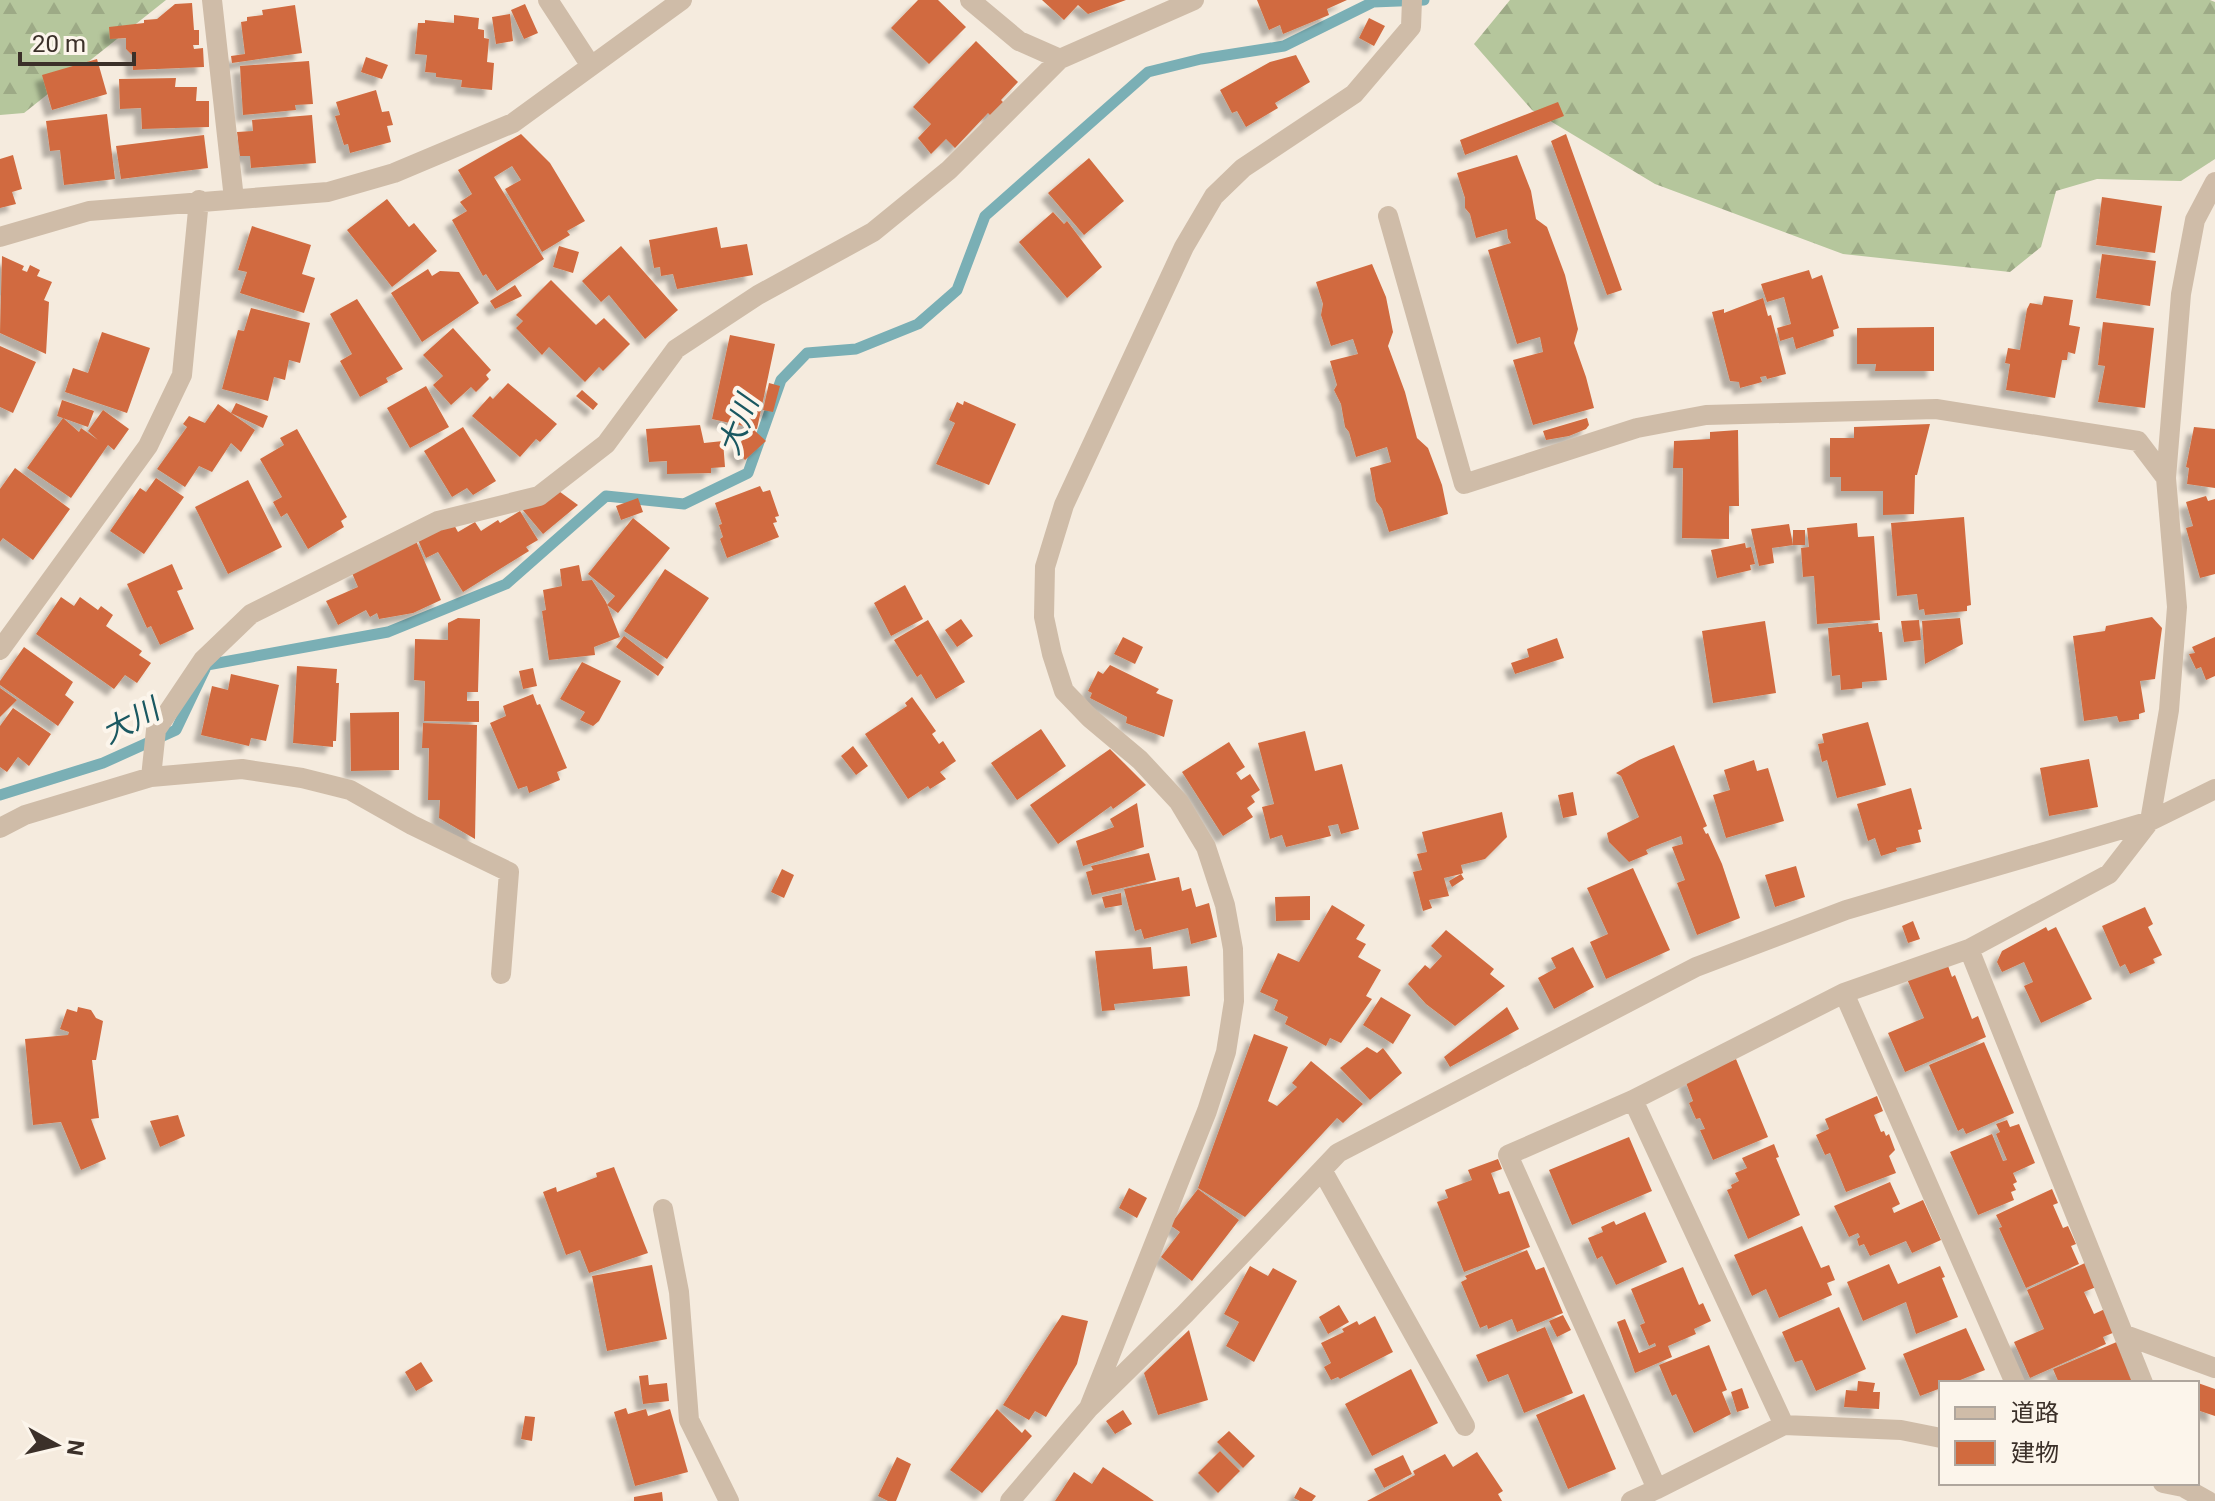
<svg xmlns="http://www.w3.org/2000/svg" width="2215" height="1501" viewBox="0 0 2215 1501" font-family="Roboto,'Noto Sans JP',sans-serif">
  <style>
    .forest { fill: url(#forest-firs) }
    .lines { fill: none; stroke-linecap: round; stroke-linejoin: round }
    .stream { stroke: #7aafb5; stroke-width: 11 }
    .building { fill: #d16b3f; filter: url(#shadow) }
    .minor { stroke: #cfbca8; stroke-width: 20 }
    .labels { text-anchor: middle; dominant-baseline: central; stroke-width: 8; stroke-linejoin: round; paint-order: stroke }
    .water-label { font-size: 30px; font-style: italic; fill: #1a5861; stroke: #fcf5eb }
  </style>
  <defs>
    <pattern id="forest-firs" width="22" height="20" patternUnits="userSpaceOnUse" patternTransform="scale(2)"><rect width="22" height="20" fill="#b5c69c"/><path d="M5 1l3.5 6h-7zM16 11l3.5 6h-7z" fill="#9daa86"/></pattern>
    <filter id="shadow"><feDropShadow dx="-7" dy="7" stdDeviation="2" flood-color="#0004"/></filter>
  </defs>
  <rect width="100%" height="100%" fill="#f5ebde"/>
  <!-- forest -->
  <path class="forest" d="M0,0H166L24,113L0,115Z
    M1510,0H2210L2215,2V159L2181,181L2097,179L2056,191L2041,247L2010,272L1843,254L1655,184L1532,110L1474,44Z"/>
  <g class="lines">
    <!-- stream -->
    <path class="stream" d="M0,795L103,763L176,730L207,665L388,632L506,584L606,496L684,504L748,473L781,380L807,353L856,349L918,324L957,290L985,216L1148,72L1201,59L1284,46L1373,2L1424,0"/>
  </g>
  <!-- building -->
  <path class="building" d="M918,0H938L966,27L929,64L891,28Z
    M1042,0H1126L1088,14L1078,5L1064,20Z
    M1257,0H1347L1327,9L1329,15L1283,34L1280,25L1269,30Z
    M192,3L194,30H199V45H193L194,49L203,48L204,67L133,70L132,55L126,49V38L110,39L109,27L144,23V20L157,19L175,4Z
    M525,4L538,33L524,39L511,10Z
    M295,5L302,53L232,63L231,56L245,54L241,22L247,21V17L263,15L262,10Z
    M510,14L513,41L496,44L492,17Z
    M454,15L479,18L478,29L484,30V38L489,39L487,62L494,63L492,90L461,87L462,80L436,77V73L425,72L427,55L415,54L418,23H425V20L454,23Z
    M1369,18L1385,26L1374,46L1359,38Z
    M976,41L1018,82L1001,100L1004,103L991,116L988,113L955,148L946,139L931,154L918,138L931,124L913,107Z
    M1296,55L1310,82L1275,103L1278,108L1246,127L1237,111L1232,113L1220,90L1270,62Z
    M366,57L388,65L382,79L361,72Z
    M97,59L107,94L52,110L42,75Z
    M309,61L313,104L295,105L296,110L243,115L240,66Z
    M176,78L175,87H197L196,101H209V127L142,129L141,108L120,109L119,79Z
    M376,90L382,112L389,111L393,125L387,126L391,142L350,153L348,144L344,145L335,116L340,115L336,102Z
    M1558,102L1564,116L1465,155L1460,140Z
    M107,114L115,179L64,185L60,150L50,151L46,121Z
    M312,115L316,163L251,168L250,156H240L237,132L253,131L252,120Z
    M521,134L550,163L585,221L567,231L570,235L542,252L505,189L521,180L512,166L494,177L544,259L497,291L486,274L483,276L452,220L467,211L460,202L472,194L458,170Z
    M1566,134L1622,290L1607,295L1551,141Z
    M204,135L208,168L121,179L116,146Z
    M13,155L22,189L12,192L16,204L0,208V159Z
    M1517,155L1531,191L1536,219L1547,227L1565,275L1578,329L1574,343L1586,377L1594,408L1533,425L1513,360L1543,352L1540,337L1517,344L1488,250L1511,243L1508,238L1507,229L1476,238L1470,214L1465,208V198L1457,173Z
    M1089,158L1124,201L1084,235L1048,193Z
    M2102,197L2162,206L2155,253L2096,245Z
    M387,199L409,227L414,223L437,251L392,287L347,230Z
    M1053,212L1064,224L1067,221L1102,267L1067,298L1019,242Z
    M252,226L311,245L302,274L315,278L304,313L240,293L247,272L238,270Z
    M717,227L721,248L747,244L753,275L677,289L673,274L661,276L660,267L654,268L649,240Z
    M559,246L579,252L573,273L553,267Z
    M621,246L678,310L645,339L609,295L601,302L582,281Z
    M2102,254L2156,261L2150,306L2096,298Z
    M2,256L24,266L22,270L27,272L30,265L40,270L37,276L52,282L44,300L49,302L46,354L0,333Z
    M1372,264L1386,297L1393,332L1388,346L1405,392L1417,438L1428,448L1442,485L1448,514L1389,532L1382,509L1376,501L1370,468L1391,462L1387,447L1356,457L1349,432L1345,427L1341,404L1334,390L1337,385L1330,361L1358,354L1353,339L1331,346L1321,315L1323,304L1316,282Z
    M428,269L432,276L440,271L459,272L479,303L422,342L391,293Z
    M1809,270L1812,279L1822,275L1839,328L1833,330L1834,336L1796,349L1793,337L1780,341L1777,328L1791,324L1784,297L1767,302L1761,284Z
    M551,280L596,325L604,318L630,344L603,371L599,367L585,382L549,347L542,355L516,328L523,321L516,315Z
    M515,285L522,296L495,309L490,301Z
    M2044,296L2073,300L2069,325L2080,327L2075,354L2068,352L2067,360H2062L2055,398L2006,390L2010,364L2005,363L2008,348L2020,350L2027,309L2030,303L2042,305Z
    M1763,298L1768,316L1771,315L1786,374L1767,379L1766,376L1760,377L1762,382L1740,388L1739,382L1730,381L1712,312L1724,309V313Z
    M357,299L403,369L386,378L388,382L360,397L340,361L352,354L330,314Z
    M251,308L310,323L300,363L289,360L285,380L274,377L268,401L222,389L238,330L244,331Z
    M2103,322L2154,328L2145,408L2098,402L2105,366L2098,365Z
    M1934,327V371H1875L1876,364H1857V328Z
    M453,328L491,370L486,375L489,379L476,392L471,387L451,405L433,385L443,376L423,355Z
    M102,332L150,348L127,413L65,392L73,368L88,373Z
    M730,335L775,344L757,429L712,419Z
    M0,346L36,362L13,413L0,407Z
    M508,383L557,424L540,442L536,439L520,457L472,416L490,396L493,399Z
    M769,383L780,386L773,412L763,410Z
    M426,386L449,427L410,448L387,408Z
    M582,390L598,404L593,410L576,396Z
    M62,400L94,411L88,427L57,416Z
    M964,401L1016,424L989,485L936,464L955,423L949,420L957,402L963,405Z
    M236,403L268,416L263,428L231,413Z
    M218,404L255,430L241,452L231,443L212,472L199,466L185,487L157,469L187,427L183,424L189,416L205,423Z
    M103,410L129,429L114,450L108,445L71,498L27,468L63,418L79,432L81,428L98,440L88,431Z
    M1587,418L1589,425L1586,429L1569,436L1546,440L1543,431Z
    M1930,424L1917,475H1915L1914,514L1883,515V491H1841V477H1830V438H1854V427Z
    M700,425L704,443L723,441L725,467L711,468V473L667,474V461L649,462L646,429Z
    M463,427L496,481L473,495L467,488L452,497L424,451Z
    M2194,427L2215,429V488L2187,484L2189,468L2186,467Z
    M297,429L347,517L341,521L344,527L308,549L287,513L281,517L273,502L282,497L260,459L284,445L280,438Z
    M754,430L766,441L745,460L734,448Z
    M1738,430L1739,506H1729V539L1682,538L1683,468H1673L1674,441L1710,439V432Z
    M15,468L70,509L33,560L3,538L0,542V489Z
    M156,478L184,497L144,554L110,531L140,488L146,492Z
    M248,480L282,547L228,574L195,507Z
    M760,486L763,492L770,490L779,516L775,517L777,522L773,523L779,537L727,558L720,539L723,537L719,525L722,524L715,503Z
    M556,489L578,505L543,534L522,509Z
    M2206,496L2208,501L2215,499V574L2200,578L2186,528L2193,526L2186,502Z
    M638,498L643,512L621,520L616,506Z
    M520,511L538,540L526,547L529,551L463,592L438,552L426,558L418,540L453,523L458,532L475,522L481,531L498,520L500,523Z
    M1964,517L1971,605L1967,606V611L1925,615L1924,609L1919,610L1917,594L1897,596L1891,523Z
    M633,518L670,548L618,613L607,605L615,596L588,574Z
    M1857,523L1858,537L1874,536L1880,620L1817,624L1814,576L1803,577L1801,548L1809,547L1807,528Z
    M1789,524L1793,545L1772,548L1774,563L1759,566L1751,529Z
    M1793,530H1805V545H1793Z
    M416,541L441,600L413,613L379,619L377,613L370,617L366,610L338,625L326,601L358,587L352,573Z
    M1745,543L1746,548L1751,547L1755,564L1750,565L1751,570L1717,578L1711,550Z
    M172,564L183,589L177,591L194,629L160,645L151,626L147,628L127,584Z
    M579,565L582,581L592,580L606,602L620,637L594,647L595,655L549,660L542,611L546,610L543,590L562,586L560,569Z
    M665,569L709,598L667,659L624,631Z
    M905,585L923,619L891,636L874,603Z
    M61,597L74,606L80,597L98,610L101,606L113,615L106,626L142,651L139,655L151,663L137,683L125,675L114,689L36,634Z
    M2152,617L2162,628L2155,679L2140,681L2145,712L2139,714V719L2119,722L2117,716L2084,721L2073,636L2105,631L2106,626Z
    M458,618L480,619L478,692H467V701H479V722L424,721L425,681L414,680L415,639L448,640V623Z
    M1960,618L1963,644L1925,664L1922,621Z
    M961,619L973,636L957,647L945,630Z
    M928,620L965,682L936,699L921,674L917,677L894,640Z
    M1919,620L1921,640L1904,642L1901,621Z
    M1765,621L1776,693L1713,703L1702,631Z
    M1878,623L1879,632H1882L1887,680L1862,682V688L1841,690L1840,675L1832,676L1828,628Z
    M624,636L664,667L658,676L616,647Z
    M1123,637L1143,647L1135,664L1114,654Z
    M2215,637V676L2206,680L2201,667L2196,669L2189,654L2195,653L2192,647Z
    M1557,638L1564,658L1515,674L1511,663L1529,657L1527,649Z
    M24,647L73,682L65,695L74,702L58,726L0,685V681Z
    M582,662L621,681L599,721L593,726L580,720L585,712L560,699Z
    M1110,665L1159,689L1156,693L1173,700L1164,737L1126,723L1127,717L1090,698L1092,693L1088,691L1098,671L1103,674Z
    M297,666L337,669L336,683H339L336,741H333V747L293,743Z
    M533,668L537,686L523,689L519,671Z
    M231,674L279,685L266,741L251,738L249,746L201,735L212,686L228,690Z
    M0,688L17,700L0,717Z
    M533,694L537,705L540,704L567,768L557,772L560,780L529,793L527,786L518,789L490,723L506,716L503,706Z
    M912,697L936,731L932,734L939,744L943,741L956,761L940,772L946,779L930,789L928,786L908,799L865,734L907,706L905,703Z
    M13,708L51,734L29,766L18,757L7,772L0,767V726Z
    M399,712V770L351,771L350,713Z
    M1868,722L1886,785L1837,798L1827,760L1822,762L1818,744L1824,743L1822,734Z
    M423,723L477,725L475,839L439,818L440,800H428L429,748H422Z
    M1041,729L1066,766L1017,800L991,763Z
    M1305,731L1315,771L1342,764L1359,829L1341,834L1338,824L1328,826L1331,836L1286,847L1282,835L1270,839L1262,807L1274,804L1258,743Z
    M1229,742L1245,767L1236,773L1241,780L1250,774L1260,790L1251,796L1255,802L1247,808L1253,817L1223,836L1182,772Z
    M1674,745L1707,826L1703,828L1706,834L1708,833L1722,864L1740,918L1697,935L1677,883L1685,880L1672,847L1683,844L1681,836L1652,847L1646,850L1648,854L1629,862L1609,842L1607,833L1639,817L1621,776L1616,773L1639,760Z
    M853,746L868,766L856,775L841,756Z
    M1110,749L1146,785L1113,809L1111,806L1058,844L1030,805Z
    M2089,759L2098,807L2049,816L2040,768Z
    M1754,760L1757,771L1768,768L1784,821L1726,838L1713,795L1730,790L1724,770Z
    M1911,788L1922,829L1918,830L1921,842L1896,848L1897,851L1881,856L1875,838L1868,841L1857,804Z
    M1573,792L1577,815L1563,818L1558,795Z
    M1137,803L1144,847L1083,866L1076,841L1114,827L1110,819Z
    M1502,812L1507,837L1485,859L1461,865L1463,873L1461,874L1464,879L1452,887L1449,881L1461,874L1444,878L1449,896L1429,900L1432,908L1423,911L1413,872L1422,870L1417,854L1427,852L1422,832Z
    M1149,853L1156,880L1092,895L1086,872L1093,870L1091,866Z
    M1796,866L1805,897L1775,907L1765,875Z
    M1633,868L1670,950L1606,979L1590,942L1608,934L1587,888Z
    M782,869L794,875L784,898L771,892Z
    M1179,877L1182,891L1191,888L1196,907L1209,903L1217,937L1191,944L1188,928L1144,939L1141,929L1135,931L1124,889Z
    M1121,893L1122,905L1105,908L1102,897Z
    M1310,896V920L1276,921L1275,897Z
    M1332,905L1365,925L1356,939L1366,944L1358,957L1381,970L1366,996L1372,999L1341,1043L1330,1038L1326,1046L1285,1024L1288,1017L1274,1010L1278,1000L1260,992L1278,953L1299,962Z
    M2145,907L2153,924L2148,927L2162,955L2153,959L2155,963L2130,974L2125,964L2120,967L2102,926Z
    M1913,921L1920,939L1908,943L1902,926Z
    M2046,927L2048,931L2056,927L2092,999L2041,1023L2024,986L2033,982L2024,962L2002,972L1997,962L2002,951Z
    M1446,930L1494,969L1490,974L1505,986L1455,1026L1426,1004L1408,984L1425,965L1430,969L1442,956L1431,946Z
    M1151,947L1153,969L1187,966L1190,996L1114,1004L1115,1010L1102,1011L1095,951Z
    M1573,947L1594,987L1554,1009L1538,978L1556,968L1551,958Z
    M1947,963L1952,977L1955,975L1972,1019L1978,1016L1986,1037L1905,1072L1888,1033L1924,1018L1907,979Z
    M1381,997L1411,1015L1393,1044L1363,1025Z
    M78,1007L91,1010L96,1018L103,1021L96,1060H92L99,1118L91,1119L106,1159L81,1170L61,1122L33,1125L25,1039L68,1035L69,1032L60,1029L67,1009L77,1012Z
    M1507,1007L1519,1029L1450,1067L1444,1057Z
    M1254,1034L1288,1047L1268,1101L1277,1106L1297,1087L1292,1083L1311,1061L1363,1104L1343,1123L1337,1118L1245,1217L1198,1188Z
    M1984,1042L2014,1113L1966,1134L1963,1128L1958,1131L1929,1065Z
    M1367,1047L1377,1053L1383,1048L1402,1073L1370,1100L1340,1068Z
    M1736,1059L1768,1137L1713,1160L1700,1130L1705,1129L1700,1118L1696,1119L1689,1103L1693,1101L1685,1080Z
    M1877,1096L1883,1111L1874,1115L1881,1132L1884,1131L1886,1136L1889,1134L1895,1150L1889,1156L1896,1173L1846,1192L1830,1153L1825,1155L1816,1135L1829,1129L1825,1119Z
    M178,1115L185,1136L160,1147L150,1121Z
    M2007,1120L2010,1127L2019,1124L2035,1163L2013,1173L2017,1182L2013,1184L2016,1190L2011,1192L2014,1200L1978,1215L1950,1152L1992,1134L2003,1161L2007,1160L1996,1134L2000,1132L1996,1124Z
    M1629,1137L1652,1191L1572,1225L1549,1170Z
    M1774,1144L1779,1157L1776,1158L1800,1215L1748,1239L1727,1190L1732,1188L1731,1185L1739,1181L1735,1173L1747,1168L1742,1158Z
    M1498,1159L1502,1169L1491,1173L1499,1194L1509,1191L1530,1247L1464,1272L1437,1202L1448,1198L1445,1190L1472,1180L1468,1170Z
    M614,1167L648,1253L589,1273L580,1250L566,1255L543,1192L556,1187L557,1192L597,1177L596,1173Z
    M1890,1182L1900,1204L1892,1208L1894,1213L1923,1200L1941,1240L1912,1253L1906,1241L1870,1256L1864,1244L1859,1246L1857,1239L1860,1237L1858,1233L1849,1237L1834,1206Z
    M1129,1188L1147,1198L1137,1218L1119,1208Z
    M1198,1189L1239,1220L1192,1281L1161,1257L1180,1232L1170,1225Z
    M2052,1189L2058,1203L2053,1205L2063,1228L2068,1226L2076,1244L2071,1246L2079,1264L2026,1288L1999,1228L2002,1227L1996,1215Z
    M1645,1212L1667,1262L1616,1285L1602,1256L1597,1259L1588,1238L1603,1232L1601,1227L1614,1221L1616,1225Z
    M1802,1226L1821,1268L1829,1265L1835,1280L1827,1283L1832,1295L1779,1318L1766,1289L1752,1296L1734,1255Z
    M1527,1250L1536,1270L1544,1267L1563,1313L1517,1332L1512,1319L1488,1329L1487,1325L1480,1328L1461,1282L1467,1279L1465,1276Z
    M2085,1263L2096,1287L2084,1292L2094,1314L2105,1309L2115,1332L2103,1337L2106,1344L2030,1378L2014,1342L2044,1329L2027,1290Z
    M1889,1264L1898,1284L1940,1266L1945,1277L1942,1278L1958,1317L1916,1334L1906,1302L1863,1321L1847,1282Z
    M652,1265L667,1339L607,1351L592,1276Z
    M1250,1266L1268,1276L1273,1268L1297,1281L1254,1362L1226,1346L1239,1322L1224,1314Z
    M1683,1267L1699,1305L1703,1303L1711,1321L1694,1329L1696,1334L1668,1346L1672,1357L1635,1373L1617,1322L1625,1319L1639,1353L1656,1346L1655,1343L1649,1346L1640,1325L1645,1323L1631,1289Z
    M1339,1305L1349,1322L1328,1334L1319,1317Z
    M1839,1307L1866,1369L1816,1391L1802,1360L1795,1362L1782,1332Z
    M1062,1315L1088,1321L1077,1364L1046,1417L1035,1411L1029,1420L1003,1405Z
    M1563,1315L1571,1330L1557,1337L1549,1321Z
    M1375,1316L1393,1352L1340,1379L1338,1377L1331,1380L1324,1367L1331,1363L1321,1343L1344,1332L1342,1329L1357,1321L1359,1325Z
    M1545,1327L1573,1393L1524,1413L1508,1374L1488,1382L1476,1355Z
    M1966,1328L1985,1370L1953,1383H1941V1388L1920,1396L1903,1354Z
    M1189,1330L1208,1400L1158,1415L1144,1373Z
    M2119,1341L2138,1383H2059L2053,1369Z
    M1709,1345L1727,1390L1722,1392L1731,1414L1694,1433L1676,1394L1672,1396L1659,1365Z
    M421,1362L433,1381L416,1391L405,1372Z
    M1411,1369L1438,1423L1372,1456L1345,1404Z
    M648,1375L649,1385L667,1383L669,1401L643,1404L639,1376Z
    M1858,1381L1875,1383L1873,1392H1880L1879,1409L1844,1407L1846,1390L1857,1391Z
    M2198,1383L2215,1389V1416L2197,1410Z
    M1742,1388L1749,1408L1737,1412L1731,1392Z
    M1584,1394L1616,1469L1568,1489L1536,1415Z
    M626,1408L628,1414L646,1409L648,1416L670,1409L688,1472L635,1486L614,1412Z
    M997,1409L1022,1433L1025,1429L1032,1436L982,1493L950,1470Z
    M1123,1410L1132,1424L1115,1434L1106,1421Z
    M525,1416L535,1417L532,1441L521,1439Z
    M1229,1431L1255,1456L1243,1468L1217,1442Z
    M1220,1451L1240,1471L1218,1493L1198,1473Z
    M1477,1452L1503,1491L1498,1494L1502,1501H1367L1415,1475L1413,1471L1445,1454L1453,1467Z
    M1403,1455L1412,1474L1384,1488L1374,1469Z
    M897,1457L911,1464L896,1501H888L878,1496Z
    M1103,1467L1147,1496L1154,1501H1055L1074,1472L1092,1484Z
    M1300,1487L1316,1496L1312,1501H1300L1294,1498Z
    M662,1492L663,1501H634V1497Z"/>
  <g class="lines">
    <!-- minor -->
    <path class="minor" d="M212,0L234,199
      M548,0L591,66
      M970,0L1019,41L1060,59
      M1388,216L1464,484L1637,428L1706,415L1936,409L2138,441L2166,478L2177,607L2169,710L2150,821L2109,874L1969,949L1844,993L1633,1100L1508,1155L1657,1489L1784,1425L1901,1430L1941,1438
      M0,237L89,211L328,192L394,173L513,123L682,0
      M2166,478L2181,294L2195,220L2215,182
      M0,650L148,446L182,375L199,200
      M151,777L156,730L203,660L251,614L438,521L539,496L606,444L676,349L758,295L873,232L949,170L1060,59L1194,0
      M0,828L25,815L151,777L242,769L302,778L350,790L412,825L509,872L501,974
      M1969,949L2143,1383
      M1844,993L2015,1383
      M1633,1100L1784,1425
      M1322,1170L1465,1426
      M663,1209L679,1292L689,1420L729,1501
      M2125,1335L2215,1368
      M1089,1408L1207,1111L1226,1052L1234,1001L1233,949L1225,905L1206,847L1179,802L1140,760L1090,718L1064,691L1052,654L1044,617L1045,567L1064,505L1184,247L1214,196L1243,168L1354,94L1411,27L1412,0
      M2163,1483L2183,1487L2208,1501
      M1010,1501L1089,1408L1185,1314L1338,1153L1696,967L1846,910L2150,821L2215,789
      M1631,1501L1657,1489"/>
  </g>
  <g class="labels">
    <!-- water labels -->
    <g class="water-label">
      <text transform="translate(738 425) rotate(-69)">大川</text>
      <text transform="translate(130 721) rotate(-28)">大川</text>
    </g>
  </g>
  <!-- legend -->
  <rect x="1939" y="1381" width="260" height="104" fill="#fcf5eb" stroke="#afa69d" stroke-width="2"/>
  <rect x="1955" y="1407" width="40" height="12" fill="#cfbca8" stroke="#afa69d" stroke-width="2"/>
  <text x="2011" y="1421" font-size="24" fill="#3b3029">道路</text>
  <rect x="1955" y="1441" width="40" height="24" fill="#d16b3f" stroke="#afa69d" stroke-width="2"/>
  <text x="2011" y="1461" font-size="24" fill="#3b3029">建物</text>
  <!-- north arrow -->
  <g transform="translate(56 1445) rotate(98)" stroke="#fcf5eb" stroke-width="6" paint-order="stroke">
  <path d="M0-6L14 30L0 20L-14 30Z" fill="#3b3029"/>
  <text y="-12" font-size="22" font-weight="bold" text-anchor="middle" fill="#3b3029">N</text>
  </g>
  <!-- scale -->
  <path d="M20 52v12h114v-12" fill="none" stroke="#3b3029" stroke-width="4"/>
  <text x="32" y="52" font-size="24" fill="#3b3029" stroke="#fcf5eb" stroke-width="6" paint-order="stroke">20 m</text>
</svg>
